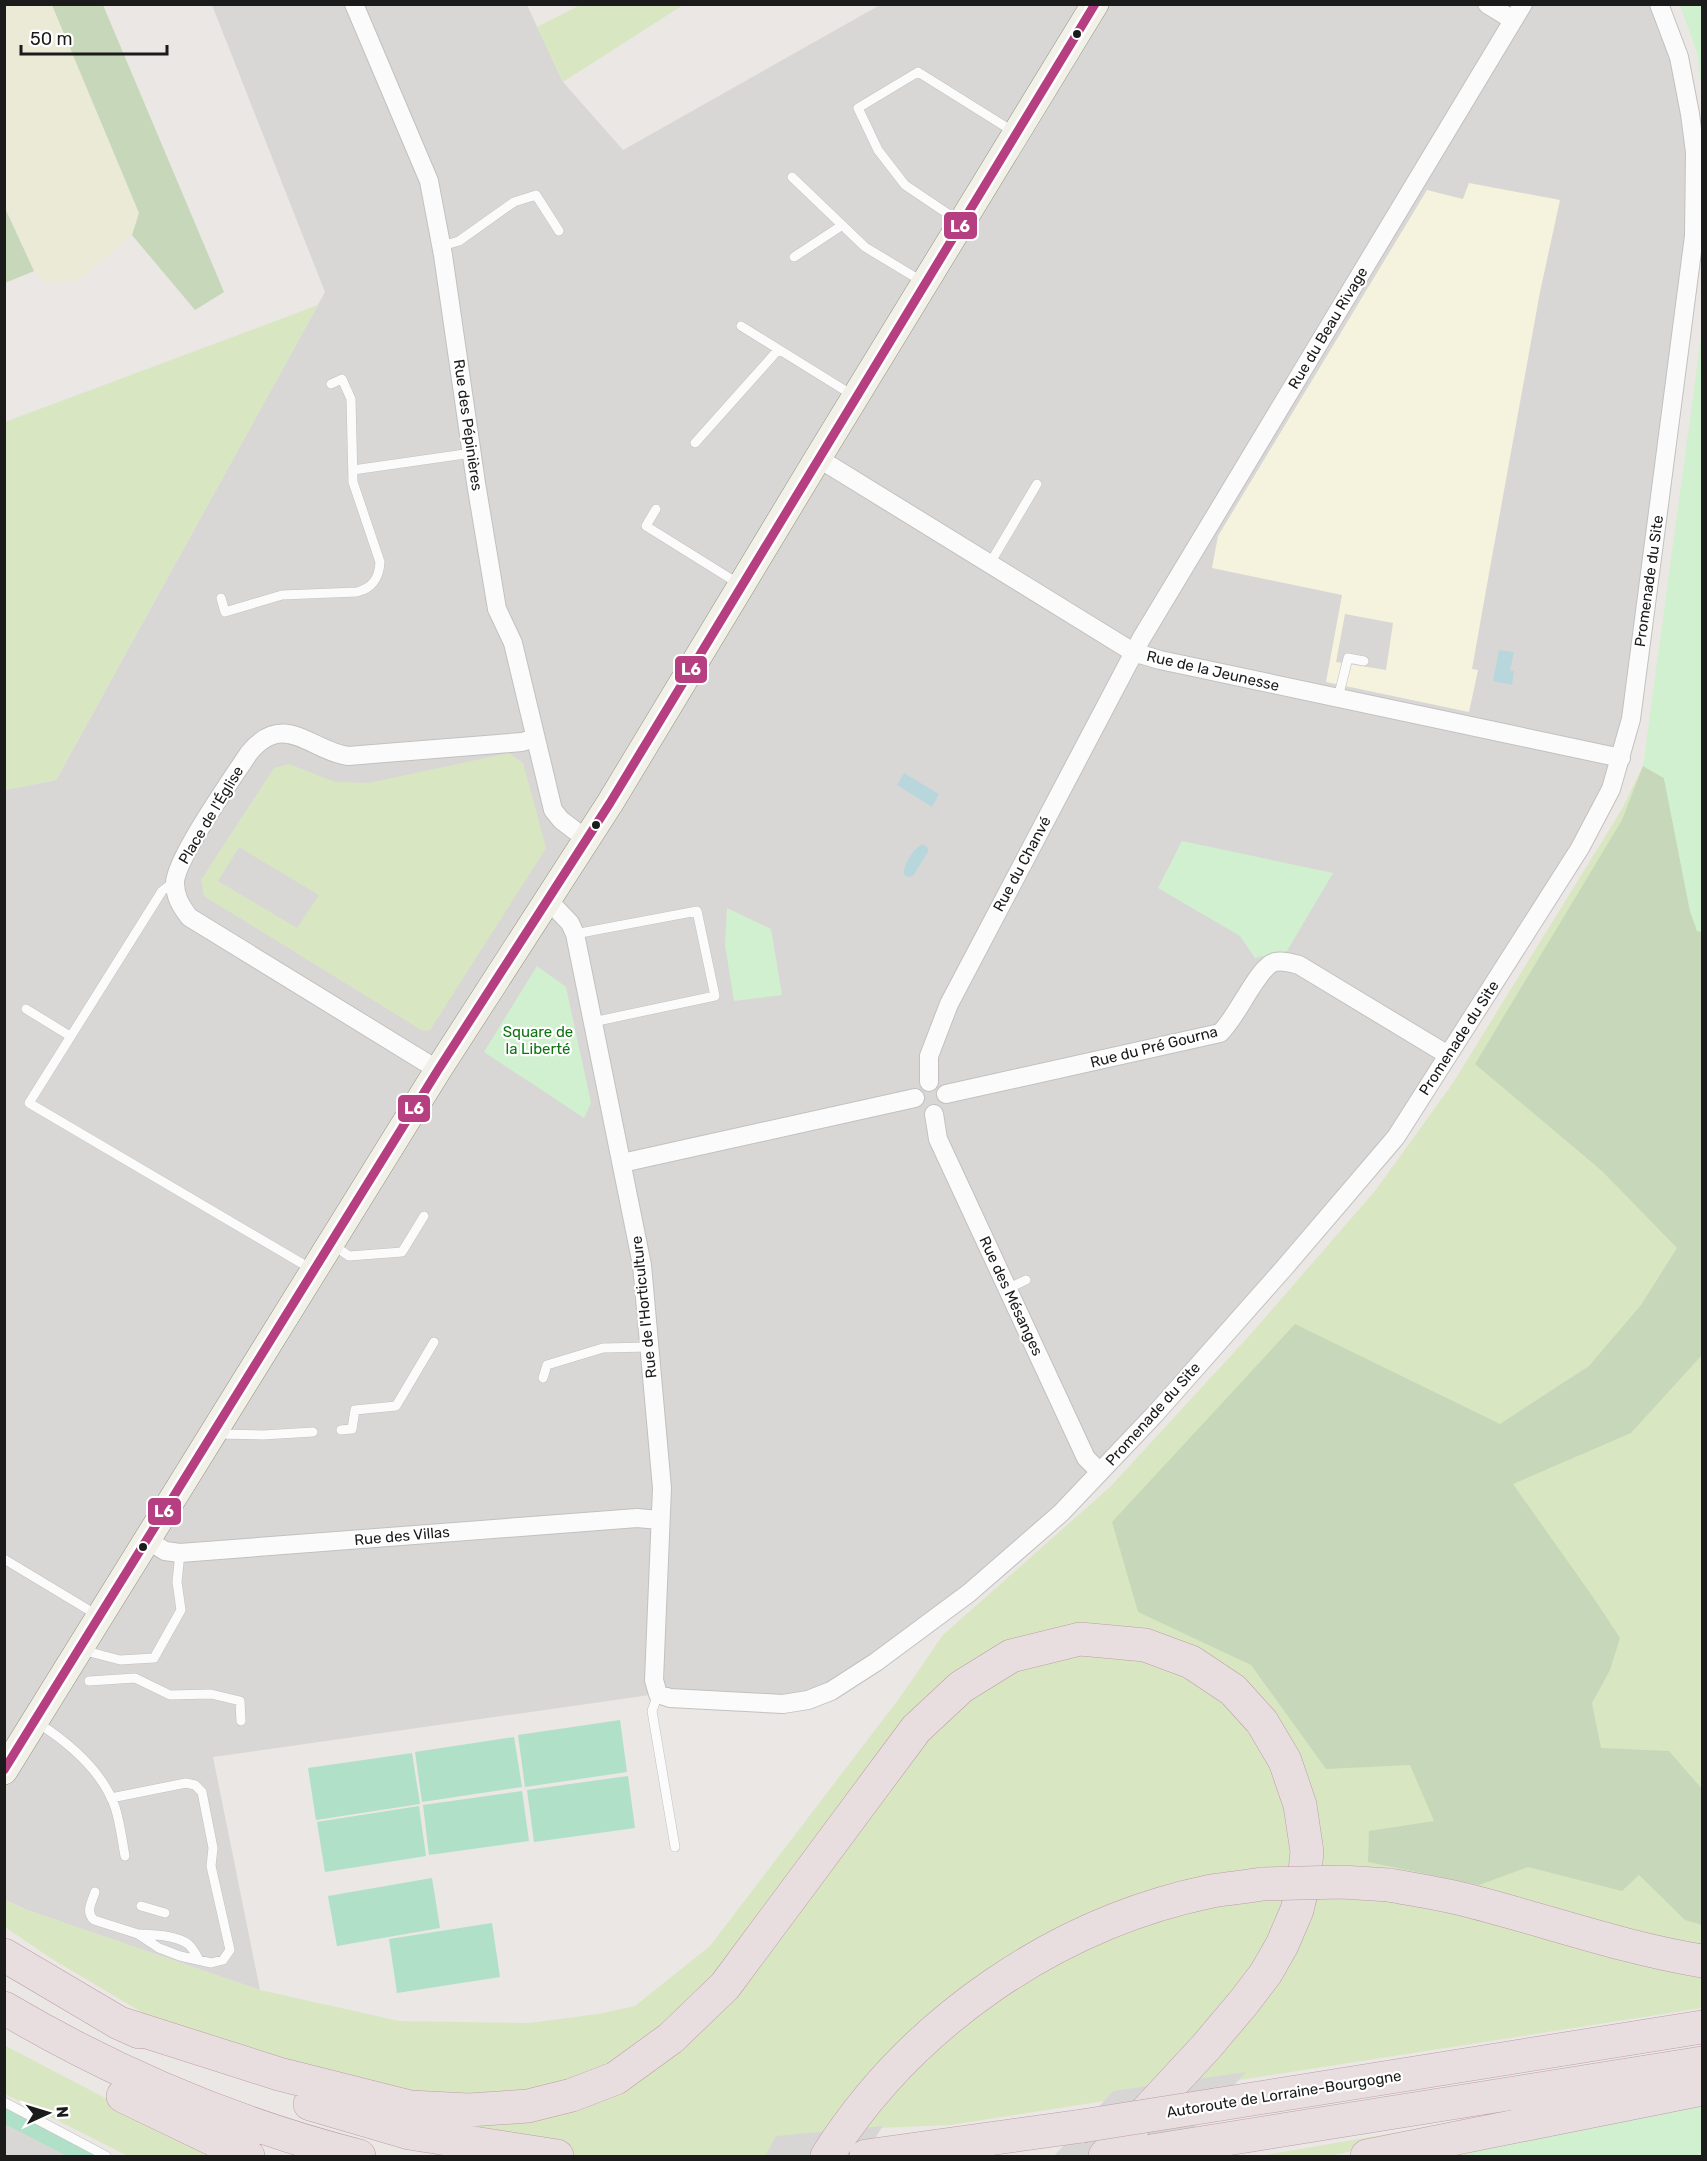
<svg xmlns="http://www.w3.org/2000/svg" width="1707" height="2161" viewBox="0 0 1707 2161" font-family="Rubik,sans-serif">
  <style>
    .residential { fill: #d9d7d5 }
    .education { fill: #f5f3dd }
    .farmland { fill: #ebead7 }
    .grass { fill: #d8e7c2 }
    .forest { fill: #c6d8b9 }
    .park { fill: #d1f0cf }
    .pitch { fill: #b0e0c8 }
    .parking { fill: #d8d7d5 }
    .water { fill: #b8d7dd }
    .pier { fill: #d7d6d5 }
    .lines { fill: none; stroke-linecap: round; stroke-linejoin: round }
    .service-casing { stroke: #c2c1c0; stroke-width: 10 }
    .minor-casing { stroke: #c2c1c0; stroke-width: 20 }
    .secondary-casing { stroke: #92927d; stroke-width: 28 }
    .motorway-casing { stroke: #be9ca8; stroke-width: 34 }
    .service { stroke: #fcfbfb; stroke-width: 9 }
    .minor { stroke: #fcfbfb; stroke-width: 18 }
    .secondary { stroke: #f2f1e9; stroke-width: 27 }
    .motorway { stroke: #e8dee0; stroke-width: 33 }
    .motorway-bridge-casing { stroke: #be9ca8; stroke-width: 34; stroke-linecap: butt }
    .motorway-bridge { stroke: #e8dee0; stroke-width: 33 }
    .bus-1-casing { stroke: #fff; stroke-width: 14 }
    .bus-1 { stroke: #b63f82; stroke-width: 9 }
    .bus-dot { fill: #1b1b1b; stroke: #fff; stroke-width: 2 }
    .labels { text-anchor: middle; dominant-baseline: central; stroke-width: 4.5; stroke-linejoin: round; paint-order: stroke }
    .street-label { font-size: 15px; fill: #1b1b1b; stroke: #fff }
    .park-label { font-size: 15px; fill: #0d7510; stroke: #fff }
    .line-badge { stroke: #fff; stroke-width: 2 }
    .badge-label { font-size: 16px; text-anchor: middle; font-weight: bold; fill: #fff }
  </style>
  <rect width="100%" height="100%" fill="#eae7e4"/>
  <!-- residential -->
  <path class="residential" d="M212,5H527L563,82L623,150L880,5H1659L1695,152L1673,401L1611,789L1396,1137L1156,1413L969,1593L808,1700L657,1694L213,1757L260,1990L27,1910L5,1900L4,790L56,780L325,292Z"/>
  <!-- education -->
  <path class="education" d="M1469,183L1560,200L1540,292L1488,579L1472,669L1478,670L1469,712L1326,682L1342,595L1212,568L1218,536L1427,190L1463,199Z"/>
  <!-- farmland -->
  <path class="farmland" d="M4,5H52L139,213L132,235L76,282L45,283L34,271L5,206Z"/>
  <!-- grass -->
  <path class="grass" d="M580,5V4L683,5L563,82L537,27Z
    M318,305L56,780L5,790V422Z
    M509,753L523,763L546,848L430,1030L423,1031L204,896L201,880L274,768L289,764L335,782L369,783Z
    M1643,766L1664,778L1697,930L1702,932V2008L950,2125L827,2130L811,2156H433L443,2119L615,2088L742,1950L642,2050L549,2090L492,2097L334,2085L155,2020L52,1959L5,1927L4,1900L27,1910L260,1990L399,2021L529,2023L598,2014L635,2006L710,1946L901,1696L943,1635L1110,1487L1250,1335L1375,1191L1453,1083L1622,809Z
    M4,2045L151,2122L230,2156H128L5,2094Z
    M1574,2102L1329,2156H1260Z"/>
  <!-- forest -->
  <path class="forest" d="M52,5H103L224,292L195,310L132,235L139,213Z
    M4,206L34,271L5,283H4Z
    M1643,766L1664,778L1690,911L1697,930L1702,932V1355L1631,1433L1513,1484L1595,1600L1620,1638L1610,1670L1592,1703L1601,1748L1669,1751L1702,1789V1925L1685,1920L1639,1875L1622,1891L1528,1867L1479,1885L1368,1862L1369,1831L1434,1821L1410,1765L1326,1769L1251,1665L1138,1612L1112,1522L1295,1324L1500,1424L1589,1366L1641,1305L1677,1248L1602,1171L1475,1064L1622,820Z"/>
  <!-- park -->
  <path class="park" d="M1680,5H1702V92L1697,53Z
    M1702,330V932L1697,931L1690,911L1664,778L1643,766Z
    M1182,841L1333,873L1287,951L1255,958L1240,936L1158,888Z
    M727,908L771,929L782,995L734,1001L725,945Z
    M537,966L566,987L591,1103L584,1118L484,1052Z
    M1702,2102V2156H1419Z"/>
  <!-- pitch -->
  <path class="pitch" d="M620,1720L627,1772L525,1787L518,1735Z
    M514,1737L522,1787L422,1802L415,1752Z
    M412,1753L420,1804L316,1820L308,1768Z
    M628,1776L635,1828L534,1842L527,1790Z
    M522,1791L529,1841L429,1855L423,1805Z
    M419,1806L426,1856L325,1872L317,1822Z
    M432,1878L440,1928L337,1946L328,1896Z
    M492,1923L500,1977L397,1993L389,1939Z
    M5,2107L97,2156H5Z"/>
  <!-- parking -->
  <path class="parking" d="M1107,5H1126L1106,38L1088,35Z
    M1051,96L1068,99L1014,185L998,183Z
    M990,196L1006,200L955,286L938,283Z
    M336,341L358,397L360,454L405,449L408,476L370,484L392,556L387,579L378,594L360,599V608L289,614L284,603L195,630L183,592L195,573L237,561L245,590L271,582L357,577L364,574L367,567L338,483V414L308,417L292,380L301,355Z
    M802,506L817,510L698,707L681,703Z
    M1345,614L1393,623L1386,670L1336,662Z
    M716,709L735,721L721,745L722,778L715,789L679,770Z
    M671,721L686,724L660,766L645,763Z
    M187,762L199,769L176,807L164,800Z
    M187,796L199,804L64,1024L50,1016Z
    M239,847L319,895L297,928L218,881Z
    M1236,967L1249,974L1218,1024L1206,1018Z
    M124,970L136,978L60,1100L48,1092Z
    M22,973L59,997L48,1014L36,1007L28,1018L41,1026L24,1051L12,1044L5,1055V1029L8,1024L5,1022V1001Z
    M41,1032L53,1039L15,1100L5,1094V1090Z
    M223,1041L263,1066L190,1187L149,1162Z
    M453,1071L470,1073L438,1124L420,1123Z
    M14,1113L34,1126L49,1125L54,1198L5,1201V1114Z
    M65,1133L145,1184L138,1195L57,1146Z
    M410,1140L427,1142L414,1163L396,1162Z
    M389,1174L407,1175L360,1250L344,1246Z
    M1098,1193L1121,1242L1109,1291L1044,1321L1002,1238Z
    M320,1286H338L309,1333L291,1332Z
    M55,1304H61L72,1309L78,1321L89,1319L131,1504L120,1507L119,1529L108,1547L97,1554L52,1565L35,1593L5,1574L4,1315Z
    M286,1341L303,1343L272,1393L254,1392Z
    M247,1403H266L252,1425L233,1426Z
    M230,1445L201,1492L194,1488L219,1447Z
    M72,1724L107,1762L103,1766L111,1775L116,1790L125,1802L127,1808L133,1807L136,1822L129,1823L131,1828L145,1826L159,1895L144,1898L138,1926L103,1915L107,1901L103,1900L98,1902L84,1899L80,1913L59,1907L67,1879L91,1886L95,1882L114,1873L117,1865L116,1861L102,1864L91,1813L105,1810L95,1788L84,1797L61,1772L46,1762L67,1728Z
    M4,2124H5L67,2156H5Z"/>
  <!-- water -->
  <path class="water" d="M1499,650L1514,652L1510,670L1514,671L1512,685L1493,681Z
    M904,773L939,794L932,807L897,785Z
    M923,844L928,848V852L913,876L907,877L904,874C903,865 914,847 923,844Z"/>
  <!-- pier -->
  <path class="pier" d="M1246,2072L1168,2156H1054L1113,2091Z
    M883,2126L863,2156H765L776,2136Z"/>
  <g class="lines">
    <!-- service casing -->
    <g class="service-casing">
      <path id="service" d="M792,177L865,247L923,282
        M960,222L905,185L878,150L858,108L918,72L1014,132
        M442,246L459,241L514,202L536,195L559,231
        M794,257L841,226
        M741,326L854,396
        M695,443L778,350
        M353,470L472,453
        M656,509L646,526L739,584
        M989,565L1037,484
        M221,598L225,612L282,595L357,592C373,588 379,578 380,562L353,482L351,399L342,379L331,384
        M1338,698L1348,658L1364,661
        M175,881L162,891L29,1103L313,1270
        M575,934L697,911L715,996L593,1022
        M26,1009L70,1036
        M333,1245L349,1256L402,1252L424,1216
        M1007,1289L1026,1280
        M543,1378L547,1365L603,1348L649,1347
        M341,1430L352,1429L355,1410L396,1406L434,1342
        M218,1434L263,1435L313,1432
        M4,1559L97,1615
        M82,1650L120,1660L154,1658L181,1610L177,1582L180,1553
        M89,1681L135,1678L170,1695L211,1694L240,1701L241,1721
        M658,1694L652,1711L675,1847
        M38,1723C69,1743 102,1770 115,1807C120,1822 122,1840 125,1856
        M95,1892C92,1902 85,1912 94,1920L138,1934L159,1948L180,1956L211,1963L223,1960L230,1950L211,1866L213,1848L202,1792L195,1785L186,1783L111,1798
        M141,1906L165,1913
        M140,1934C155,1935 175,1935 188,1944C193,1948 196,1955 199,1960
        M4,2102L106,2156"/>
    </g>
    <!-- minor casing -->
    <g class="minor-casing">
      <path id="minor" d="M354,4L429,181L443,255L476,483L497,609L513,643L553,810L561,820L586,839
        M1487,4L1513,20
        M818,458L1133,652L1160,660L1621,758
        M548,900L570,923L575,934L642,1265L662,1488L654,1680L658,1694L670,1698L783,1704L808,1700L831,1691L876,1662L969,1593L1061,1513L1156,1413L1285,1267L1396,1137L1580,848L1611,789L1631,719L1694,236L1695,152L1690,114L1679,57L1659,4
        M438,1070L189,917C181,906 175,897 175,883C175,860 233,777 249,753C284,710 311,751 348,756L522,742L535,738
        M929,1082V1056L949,1004L1141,639L1523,4
        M946,1094L1220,1033C1237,1018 1258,966 1275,962C1283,960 1292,963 1299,965L1448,1055
        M934,1114L938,1139L1086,1458L1100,1472
        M622,1163L915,1098
        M148,1540L165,1551L180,1553L637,1518L660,1520"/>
    </g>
    <!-- secondary casing -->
    <g class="secondary-casing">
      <path id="secondary" d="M4,1771L438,1070L610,803L818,458L1095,4"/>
    </g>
    <!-- motorway casing -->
    <g class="motorway-casing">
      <path id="motorway" d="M1389,1885C1416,1890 1444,1894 1470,1901C1548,1921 1623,1948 1702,1961
        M4,1955L119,2023L139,2032
        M4,2008C116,2074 234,2124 359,2156
        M119,2023L279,2074L410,2107L469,2110L528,2106L572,2095L616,2078L671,2038L725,1986L916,1729L961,1687L1011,1656L1080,1639L1145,1645L1191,1662L1233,1690L1262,1722L1285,1761L1300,1805L1307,1852L1304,1881L1297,1910L1282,1945L1266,1973L1244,2002L1206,2047L1105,2156
        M123,2096L248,2156
        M310,2104L409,2133L557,2156
        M1215,2105L1702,2027
        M827,2156C912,2022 1056,1923 1212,1891C1229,1888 1246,1887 1262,1884
        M866,2156L1082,2126
        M1120,2156L1702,2063
        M1367,2156L1702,2089"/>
    </g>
    <!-- service -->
    <use href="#service" class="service"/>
    <!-- minor -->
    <use href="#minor" class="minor"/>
    <!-- secondary -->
    <use href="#secondary" class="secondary"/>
    <!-- motorway -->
    <use href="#motorway" class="motorway"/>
    <!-- motorway-bridge casing -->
    <g class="motorway-bridge-casing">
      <path id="motorway-bridge" d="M1262,1884L1342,1882L1389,1885
        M1082,2126L1215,2105"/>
    </g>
    <!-- motorway-bridge -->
    <use href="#motorway-bridge" class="motorway-bridge"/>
    <!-- bus-1 casing -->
    <g class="bus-1-casing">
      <path id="bus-1" d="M4,1770L438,1070L610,803L1095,4"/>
    </g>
    <!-- bus-1 -->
    <use href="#bus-1" class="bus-1"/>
  </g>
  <!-- markers -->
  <g class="bus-dot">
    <circle cx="1077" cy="34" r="5"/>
    <circle cx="596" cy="825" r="5"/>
    <circle cx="143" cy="1547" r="5"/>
  </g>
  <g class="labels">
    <!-- street labels -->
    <g class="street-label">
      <text transform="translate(1328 328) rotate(-59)">Rue du Beau Rivage</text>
      <text transform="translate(468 425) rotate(82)">Rue des Pépinières</text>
      <text transform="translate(1649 581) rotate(-82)">Promenade du Site</text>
      <text transform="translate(1213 671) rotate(13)">Rue de la Jeunesse</text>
      <text transform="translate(211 815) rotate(-59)">Place de l'Église</text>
      <text transform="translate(1022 864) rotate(-62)">Rue du Chanvé</text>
      <text transform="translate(1459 1038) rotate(-57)">Promenade du Site</text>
      <text transform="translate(1154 1047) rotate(-14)">Rue du Pré Gourna</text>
      <text transform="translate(1011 1296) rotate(65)">Rue des Mésanges</text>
      <text transform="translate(644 1307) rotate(-96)">Rue de l'Horticulture</text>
      <text transform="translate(1153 1414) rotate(-48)">Promenade du Site</text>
      <text transform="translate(402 1536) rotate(-5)">Rue des Villas</text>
      <text transform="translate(1284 2094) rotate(-9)">Autoroute de Lorraine-Bourgogne</text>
    </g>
    <!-- park labels -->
    <g class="park-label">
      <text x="538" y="1032">Square de<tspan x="538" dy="17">la Liberté</tspan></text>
    </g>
  </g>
  <g class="line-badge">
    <rect x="943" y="211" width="35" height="29" rx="6" fill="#b63f82"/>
    <rect x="674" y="655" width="34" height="29" rx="6" fill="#b63f82"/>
    <rect x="397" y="1094" width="34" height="29" rx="6" fill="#b63f82"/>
    <rect x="147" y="1497" width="35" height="29" rx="6" fill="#b63f82"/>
  </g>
  <g class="badge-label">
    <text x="960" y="232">L6</text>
    <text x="691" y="675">L6</text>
    <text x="414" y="1114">L6</text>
    <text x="164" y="1517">L6</text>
  </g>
  <!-- border -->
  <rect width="1707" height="2161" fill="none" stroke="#1b1b1b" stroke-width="12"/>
  <!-- north arrow -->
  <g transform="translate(48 2113) rotate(86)" stroke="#ffffff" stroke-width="4.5" paint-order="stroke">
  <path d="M0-4.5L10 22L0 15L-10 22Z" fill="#1b1b1b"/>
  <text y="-9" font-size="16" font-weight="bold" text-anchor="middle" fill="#1b1b1b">N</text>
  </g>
  <!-- scale -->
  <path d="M21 45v9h146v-9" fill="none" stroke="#1b1b1b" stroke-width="3"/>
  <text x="30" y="45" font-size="18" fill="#1b1b1b" stroke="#ffffff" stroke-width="4.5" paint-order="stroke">50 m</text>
</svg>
